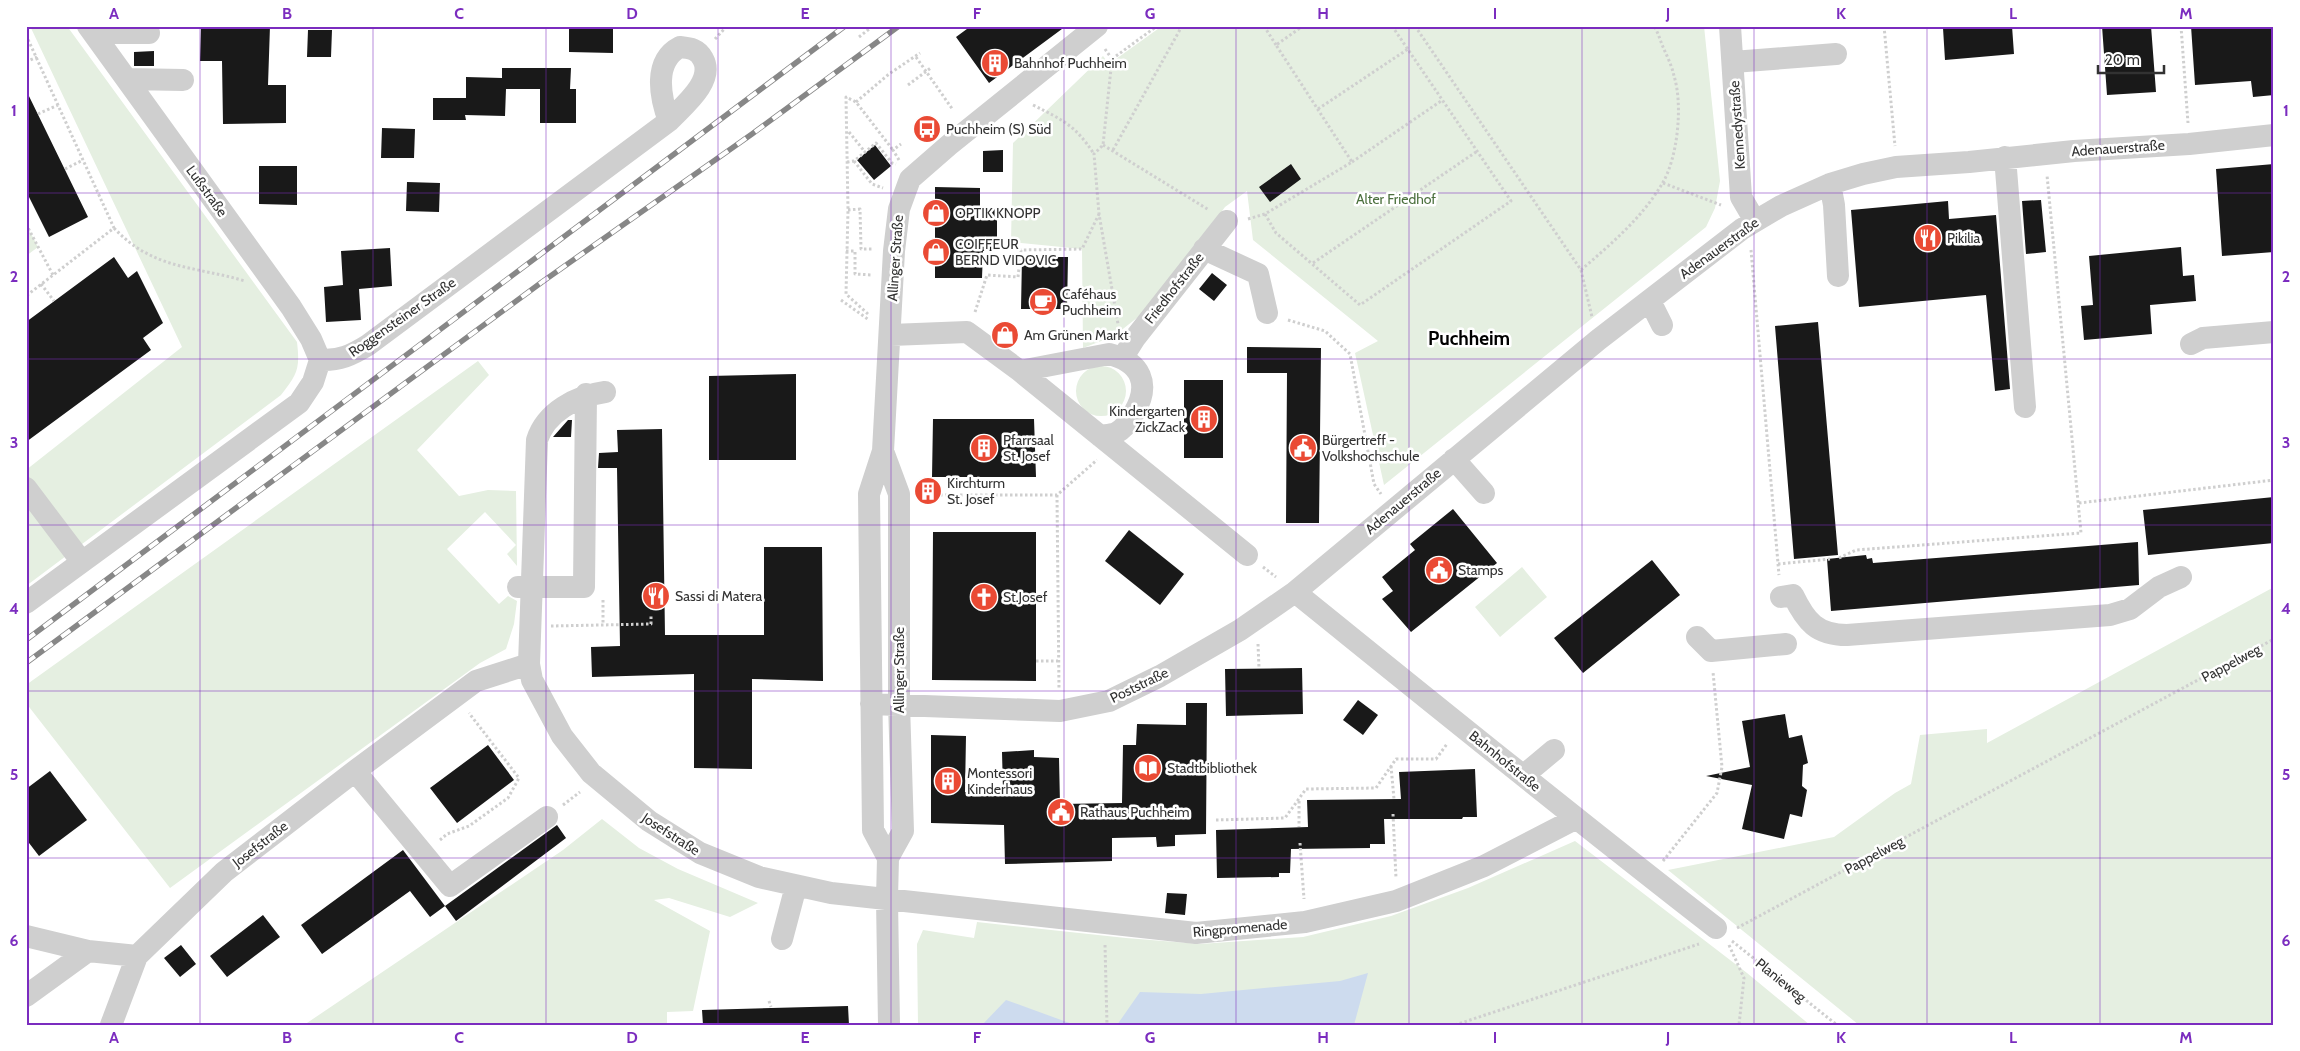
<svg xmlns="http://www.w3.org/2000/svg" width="2300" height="1051" viewBox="0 0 2300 1051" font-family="Cabin,sans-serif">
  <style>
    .green { fill: #e5efe1 }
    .water { fill: #cddbee }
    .building { fill: #191919 }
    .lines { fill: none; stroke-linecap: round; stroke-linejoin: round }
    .path { stroke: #cfcfcf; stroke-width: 3; stroke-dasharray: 2.5 2.5; stroke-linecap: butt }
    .minor { stroke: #cfcfcf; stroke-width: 22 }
    .rail-casing { stroke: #878787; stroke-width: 5.5 }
    .rail { stroke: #fff; stroke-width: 4; stroke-dasharray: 11; stroke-linecap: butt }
    .grid { fill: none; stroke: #7b2cbf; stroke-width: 1; stroke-opacity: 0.55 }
    .labels { text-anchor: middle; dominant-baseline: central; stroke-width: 5; stroke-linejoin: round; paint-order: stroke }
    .poi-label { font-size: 14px; fill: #323232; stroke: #fff; text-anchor: start }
    .street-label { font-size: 14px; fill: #323232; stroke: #fff }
    .park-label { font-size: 14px; fill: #4b703d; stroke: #fff }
    .district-label { font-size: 19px; font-weight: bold; fill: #000; stroke: #fff }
    .neatline { fill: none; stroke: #7b2cbf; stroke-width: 2 }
    .grid-label { font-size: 16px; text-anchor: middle; font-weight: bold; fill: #7b2cbf }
  </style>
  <rect width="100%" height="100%" fill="#fff"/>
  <!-- green -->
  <path class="green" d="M30,26H67L297,342C300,368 298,374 281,395L26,586V470L182,347Z
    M1162,26H1704L1720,181L1715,208L1706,227L1384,485L1355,353L1378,341L1253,240L1247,191L1225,207L1152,306L1114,336L1083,348L1082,249L1011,242L1013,143L1103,56L1109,64Z
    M27,226L38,247L26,256V227Z
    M478,361L489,375L417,450L459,496L488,490L516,491L517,566L507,554L516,545L485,512L447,549L499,604L508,596L517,601L514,624L506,649L480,663L170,888L26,703V685Z
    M1076 391a25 25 0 1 1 50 0a25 25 0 1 1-50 0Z
    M1522,567L1547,597L1500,637L1475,607Z
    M2274,587V1025H1859L1668,870L1834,837L1895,793L1911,784L1920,735L1987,729V743Z
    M602,819L639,848L678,869L758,903L730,917L669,898L654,900L710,931L693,1011L667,1012V1025H304L563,850Z
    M1575,841L1747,973L1810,1025H918L917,944L923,930L974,938L977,922L1126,938L1200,944L1303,937L1391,916L1468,888Z"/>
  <!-- water -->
  <path class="water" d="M1368,973L1354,1025H1117L1140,992L1201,994L1340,981Z
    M1006,1000L1075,1025H982Z"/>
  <!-- building -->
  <path class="building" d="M201,26H270L268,85H286V123L223,124L222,61H200Z
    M569,26H613V53L569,52Z
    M971,26H1066L989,83L956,37Z
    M1965,26H2012L2014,54L1945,60L1943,28Z
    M2102,26H2151L2156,92L2107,95Z
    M2191,26H2274V95L2253,97L2251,81L2195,85Z
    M308,30H332L331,57H307Z
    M154,51V66H134V52Z
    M502,68H571L570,89H576V123H540V89H506L505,116L465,115L466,120H433V98H466V77L502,78Z
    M26,90L88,217L49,237L26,191Z
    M382,128L415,129L414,158H381Z
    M875,145L891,166L874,180L857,160Z
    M1003,150V172H983V151Z
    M1291,164L1301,179L1270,202L1259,187Z
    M2274,164V252L2222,256L2216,169Z
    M259,166H297V205L259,204Z
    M407,182L440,183L439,212L406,211Z
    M935,187L980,188V208H997V251H983L982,278H935Z
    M2041,200L2046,252L2026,254L2022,201Z
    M1948,201L1949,219L1996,215L2010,389L1995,391L1986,295L1859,307L1851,210Z
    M2181,247L2183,276L2194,275L2196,301L2150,305L2152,334L2084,340L2081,306L2093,305L2089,256Z
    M390,248L392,286L359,289L361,320L326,322L324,287L343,285L341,251Z
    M114,257L128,278L137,271L163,323L143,338L151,350L26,442V322Z
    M1022,257H1068L1067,309H1021Z
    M1212,273L1227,285L1214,301L1199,289Z
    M1818,322L1838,555L1794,559L1775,326Z
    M1247,347L1321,348L1319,523H1286L1287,373H1247Z
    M796,374V460H709V376Z
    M1184,380H1223V458H1184Z
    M933,419H1034L1036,477H932Z
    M568,420H572L571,437H553Z
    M662,429L665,635H764V547H822L823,681L752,679V769L694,768V674L592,677L591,647L620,646L617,468H598L599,453L618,452L617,430Z
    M2274,497V543L2148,555L2143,510Z
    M1453,509L1497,563L1411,632L1382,599L1393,591L1382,577L1415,550L1410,544Z
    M1129,530L1184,574L1160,605L1105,561Z
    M933,532H1036V681L932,680Z
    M2138,542L2139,585L1831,611L1827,559L1866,555L1867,559L1872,558L1873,563Z
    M1652,560L1680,595L1583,673L1554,638Z
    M1302,668L1303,714L1226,716L1225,669Z
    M1358,700L1378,715L1363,735L1343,720Z
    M1186,703H1207L1206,834L1175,835V846L1157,847L1156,837L1112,838V861L1005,864L1004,825L931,823V735L966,736L965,792L1003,791L1002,752L1034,750V757L1059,758L1060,804L1122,803L1123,745H1136L1137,724L1186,725Z
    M1785,714L1789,738L1802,735L1808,763L1803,765L1802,786L1807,790L1802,817L1790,814L1784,839L1742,829L1752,785L1706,776L1750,767L1742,721Z
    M488,745L514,780L457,823L430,788Z
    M1475,769L1477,817H1463L1462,819H1384L1385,844H1370V848L1291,849L1290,873H1279V877L1217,878L1216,830L1308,827L1307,800L1401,799L1399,772Z
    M50,771L87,820L39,856L26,839V789Z
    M557,825L566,838L456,921L445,906Z
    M403,850L445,906L430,917L410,891L322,954L301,925Z
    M1167,893L1187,894L1185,915L1165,913Z
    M263,915L280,937L227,977L210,956Z
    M181,945L196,964L180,977L164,958Z
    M848,1006L849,1025H703L702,1010Z"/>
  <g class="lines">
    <!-- path -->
    <path class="path" d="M1264,26L1276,45
      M1415,26L1581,270L1592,317
      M1884,26L1895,146
      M2181,26L2188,123
      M26,35L114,228L26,296
      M859,37L873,26
      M715,39L727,26
      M1105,49L1112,59L1103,145L1094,154L1099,214L1118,324
      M916,57L953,110
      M1112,59L1157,26
      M26,62L37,57
      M908,85L932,67
      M856,102L889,74L920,53
      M1033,105C1063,120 1075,125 1094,154
      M1318,109L1408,49
      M38,114L58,105
      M849,132L865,152
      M1103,145L1209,210
      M1113,150L1182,26
      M899,160L893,150L901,144
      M854,161L872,184L883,188
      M847,162L854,161L876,143L892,163L896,164
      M1352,162L1441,101
      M65,169L83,160
      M1663,183L1721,205
      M848,210L860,209L861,249H873
      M1265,214L1276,233L1360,305L1511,201L1392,26
      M1248,219L1265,214L1352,162L1276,45L1303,26
      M26,224L53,275
      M114,228C153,270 195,266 245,281
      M1751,250L1779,575
      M846,251H855V274L872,275
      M1313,263L1476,152
      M1581,270C1611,244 1641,219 1662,184C1678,158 1683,104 1674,76C1672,66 1667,56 1663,47C1660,40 1658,32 1654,26
      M41,284L54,301
      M841,300L869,320
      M975,312L987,275L1018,277L1021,250L1082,249L1099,214
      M868,314L846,294L848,210L846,97L856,102L893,150
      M1288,320L1325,331L1350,354L1374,484L1381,494
      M935,495H1057L1097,460
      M1057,495L1059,690
      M2079,503L2274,480
      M1839,558L1856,550L2081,533L2047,175
      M1778,564L1830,559
      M1263,567L1276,577
      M603,600V625
      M551,626L651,624V616
      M1258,644L1259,668
      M1036,661H1058
      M1391,766L1394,799
      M1299,801V827
      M563,805L580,792
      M1393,814L1396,878
      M1216,820L1285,818L1306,789L1376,788L1396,759H1436L1447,744
      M440,840L447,834L469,826L508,798L519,778L469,713
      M1300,843L1304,899
      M1663,861L1717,793L1722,767L1713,672
      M1737,928L2274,639
      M1732,941L1837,1025
      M1105,945L1107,1025
      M1729,945L1744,978L1739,1025
      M769,1001L771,1007
      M1455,1025L1699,944"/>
    <!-- minor -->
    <path class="minor" d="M88,26L291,307L311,339L320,360
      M1730,26L1741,197L1755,221
      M93,33H149
      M1733,62L1836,54
      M127,79L183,80
      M2005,157L2025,407
      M1830,184L1834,205L1838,276
      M1204,249L1258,274L1267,313
      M1650,301L1662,325
      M891,335L967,332L1020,371L1247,555
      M2191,344L2203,338L2274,332
      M1123,357L1135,338L1227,221
      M320,360C339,361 352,355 368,345L669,121C683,106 715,81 703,59C698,49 690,48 680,47C653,61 660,97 669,121
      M1020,371L1109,354C1141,362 1151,384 1134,413C1130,420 1124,429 1116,433C1111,435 1105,435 1100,436
      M605,392C576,396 546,412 537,440L529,664L532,680L562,736L591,773L649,821L700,853L759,877L831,893L1196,933L1305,922L1396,901L1484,866L1575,819
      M883,451L899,494V704L903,831L888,858L887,899L889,1025
      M1454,459L1484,493
      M26,488L82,562
      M518,587H584L586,394
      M1295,592C1435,705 1574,818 1716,928
      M1781,597L1793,595C1806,622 1817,635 1847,635L2110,615L2130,609L2159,587L2181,577
      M26,603L299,403L313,382L320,360
      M1697,637L1711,651L1786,644
      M871,704L1060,711L1109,701L1160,676L1240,630L1295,592L1598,340L1742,229L1781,206L1830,184L1863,174L1896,167L1969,162L2074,151L2189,144L2274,135
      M355,771L450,886L547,817
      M1524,775L1554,750
      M888,858L873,830L869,494L883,451L894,251L899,209L910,179L949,145L1097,26
      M26,936L88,951L137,956
      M782,939L796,886
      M26,996L88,951
      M111,1025L137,956L224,872L355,771L476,681L529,664"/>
    <!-- rail casing -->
    <g class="rail-casing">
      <path id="rail" d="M26,640L845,26
        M26,663L542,282L752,134L899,26"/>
    </g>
    <!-- rail -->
    <use href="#rail" class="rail"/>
  </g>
  <!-- grid -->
  <path class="grid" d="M200,26V1025M373,26V1025M546,26V1025M718,26V1025M891,26V1025M1064,26V1025M1236,26V1025M1409,26V1025M1582,26V1025M1754,26V1025M1927,26V1025M2100,26V1025M26,193H2274M26,359H2274M26,525H2274M26,691H2274M26,858H2274"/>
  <!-- icons -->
  <defs>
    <g id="building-disc" transform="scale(1.4375)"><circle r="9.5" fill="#ea4a34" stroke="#fff"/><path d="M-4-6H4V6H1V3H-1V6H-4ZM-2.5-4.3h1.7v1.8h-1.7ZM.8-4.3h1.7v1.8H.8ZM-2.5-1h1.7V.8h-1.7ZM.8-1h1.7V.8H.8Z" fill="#fff"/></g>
    <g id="bus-disc" transform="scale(1.4375)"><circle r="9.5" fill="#ea4a34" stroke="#fff"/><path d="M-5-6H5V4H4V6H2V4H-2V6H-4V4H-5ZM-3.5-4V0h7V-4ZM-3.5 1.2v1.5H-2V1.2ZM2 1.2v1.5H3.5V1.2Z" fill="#fff"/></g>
    <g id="shop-disc" transform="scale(1.4375)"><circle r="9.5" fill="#ea4a34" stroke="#fff"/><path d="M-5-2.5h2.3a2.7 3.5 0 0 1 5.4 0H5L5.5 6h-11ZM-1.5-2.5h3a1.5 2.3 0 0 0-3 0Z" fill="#fff"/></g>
    <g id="restaurant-disc" transform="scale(1.4375)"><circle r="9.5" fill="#ea4a34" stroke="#fff"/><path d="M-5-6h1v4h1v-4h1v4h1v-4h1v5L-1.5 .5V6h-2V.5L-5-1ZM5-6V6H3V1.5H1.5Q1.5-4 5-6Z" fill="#fff"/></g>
    <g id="cafe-disc" transform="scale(1.4375)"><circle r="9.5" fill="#ea4a34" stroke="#fff"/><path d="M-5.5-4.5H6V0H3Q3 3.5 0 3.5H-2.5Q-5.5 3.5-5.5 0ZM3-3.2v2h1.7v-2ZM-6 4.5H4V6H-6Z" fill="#fff"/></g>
    <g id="civic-disc" transform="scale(1.4375)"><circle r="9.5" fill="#ea4a34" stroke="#fff"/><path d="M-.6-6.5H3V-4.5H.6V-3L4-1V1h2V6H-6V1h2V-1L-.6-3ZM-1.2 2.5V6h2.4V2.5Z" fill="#fff"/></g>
    <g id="church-disc" transform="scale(1.4375)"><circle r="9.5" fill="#ea4a34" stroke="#fff"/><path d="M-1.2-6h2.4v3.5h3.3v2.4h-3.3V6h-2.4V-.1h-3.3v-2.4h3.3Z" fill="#fff"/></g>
    <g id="library-disc" transform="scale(1.4375)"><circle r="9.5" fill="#ea4a34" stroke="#fff"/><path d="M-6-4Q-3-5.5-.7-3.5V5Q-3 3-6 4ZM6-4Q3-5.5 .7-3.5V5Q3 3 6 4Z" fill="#fff"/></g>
  </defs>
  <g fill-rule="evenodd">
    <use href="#building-disc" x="995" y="63"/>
    <use href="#bus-disc" x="927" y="129"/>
    <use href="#shop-disc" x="936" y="213"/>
    <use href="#restaurant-disc" x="1928" y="238"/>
    <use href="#shop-disc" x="936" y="252"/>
    <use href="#cafe-disc" x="1043" y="302"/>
    <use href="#shop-disc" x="1005" y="335"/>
    <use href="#building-disc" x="1204" y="419"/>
    <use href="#building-disc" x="984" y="448"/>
    <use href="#civic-disc" x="1303" y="448"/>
    <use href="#building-disc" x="928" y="491"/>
    <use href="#civic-disc" x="1439" y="570"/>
    <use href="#restaurant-disc" x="656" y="596"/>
    <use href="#church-disc" x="984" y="597"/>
    <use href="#library-disc" x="1148" y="768"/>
    <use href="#building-disc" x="948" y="781"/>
    <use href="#civic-disc" x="1061" y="812"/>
  </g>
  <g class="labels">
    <!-- poi labels -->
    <g class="poi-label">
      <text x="1014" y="63">Bahnhof Puchheim</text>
      <text x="946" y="129">Puchheim (S) Süd</text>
      <text x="955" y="213">OPTIK KNOPP</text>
      <text x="1947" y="238">Pikilia</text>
      <text x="955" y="244">COIFFEUR<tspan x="955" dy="16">BERND VIDOVIC</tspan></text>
      <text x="1062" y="294">Caféhaus<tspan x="1062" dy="16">Puchheim</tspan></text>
      <text x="1024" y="335">Am Grünen Markt</text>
      <text x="1185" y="411" text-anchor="end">Kindergarten<tspan x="1185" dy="16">ZickZack</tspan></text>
      <text x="1003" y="440">Pfarrsaal<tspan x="1003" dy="16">St. Josef</tspan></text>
      <text x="1322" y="440">Bürgertreff -<tspan x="1322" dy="16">Volkshochschule</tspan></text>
      <text x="947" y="483">Kirchturm<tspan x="947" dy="16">St. Josef</tspan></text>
      <text x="1458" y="570">Stamps</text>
      <text x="675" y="596">Sassi di Matera</text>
      <text x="1003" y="597">St.Josef</text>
      <text x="1167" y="768">Stadtbibliothek</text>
      <text x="967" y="773">Montessori<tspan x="967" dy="16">Kinderhaus</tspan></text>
      <text x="1080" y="812">Rathaus Puchheim</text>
    </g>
    <!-- street labels -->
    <g class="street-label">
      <text transform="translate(1737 125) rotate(-94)">Kennedystraße</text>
      <text transform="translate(2118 148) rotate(-4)">Adenauerstraße</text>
      <text transform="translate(207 191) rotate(54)">Lußstraße</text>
      <text transform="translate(1719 248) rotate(-36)">Adenauerstraße</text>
      <text transform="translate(895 258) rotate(-86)">Allinger Straße</text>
      <text transform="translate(1174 288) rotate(-52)">Friedhofstraße</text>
      <text transform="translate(402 317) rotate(-35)">Roggensteiner Straße</text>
      <text transform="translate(1403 501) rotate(-40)">Adenauerstraße</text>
      <text transform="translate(2231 663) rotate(-28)">Pappelweg</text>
      <text transform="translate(899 670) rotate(-90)">Allinger Straße</text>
      <text transform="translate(1139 685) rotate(-26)">Poststraße</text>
      <text transform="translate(1505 761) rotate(39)">Bahnhofstraße</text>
      <text transform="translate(671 834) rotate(33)">Josefstraße</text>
      <text transform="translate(260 844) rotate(-38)">Josefstraße</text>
      <text transform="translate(1874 855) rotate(-28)">Pappelweg</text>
      <text transform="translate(1240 928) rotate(-5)">Ringpromenade</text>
      <text transform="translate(1781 980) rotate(39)">Planieweg</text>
    </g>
    <!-- park labels -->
    <g class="park-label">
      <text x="1396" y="199">Alter Friedhof</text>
    </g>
    <!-- district labels -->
    <g class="district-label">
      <text x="1469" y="338">Puchheim</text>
    </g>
  </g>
  <!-- border -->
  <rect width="2300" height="1051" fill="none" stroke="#ffffff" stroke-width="55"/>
  <!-- scale -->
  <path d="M2098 65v8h66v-8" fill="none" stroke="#323232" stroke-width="2.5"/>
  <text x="2105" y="65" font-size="15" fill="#323232" stroke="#ffffff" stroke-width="4" paint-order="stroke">20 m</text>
  <rect x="28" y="28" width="2244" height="996" class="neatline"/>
  <g class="grid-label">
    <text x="114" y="19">A</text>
    <text x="287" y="19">B</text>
    <text x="459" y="19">C</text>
    <text x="632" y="19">D</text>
    <text x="805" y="19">E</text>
    <text x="977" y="19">F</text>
    <text x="1150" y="19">G</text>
    <text x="1323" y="19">H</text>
    <text x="1495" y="19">I</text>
    <text x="1668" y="19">J</text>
    <text x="1841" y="19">K</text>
    <text x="2013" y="19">L</text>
    <text x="2186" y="19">M</text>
    <text x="14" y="116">1</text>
    <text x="2286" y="116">1</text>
    <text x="14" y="282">2</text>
    <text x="2286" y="282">2</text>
    <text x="14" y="448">3</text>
    <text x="2286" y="448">3</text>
    <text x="14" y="614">4</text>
    <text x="2286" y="614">4</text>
    <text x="14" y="780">5</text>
    <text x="2286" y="780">5</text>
    <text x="14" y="946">6</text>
    <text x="2286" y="946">6</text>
    <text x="114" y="1043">A</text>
    <text x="287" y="1043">B</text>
    <text x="459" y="1043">C</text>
    <text x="632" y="1043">D</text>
    <text x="805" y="1043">E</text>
    <text x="977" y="1043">F</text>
    <text x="1150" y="1043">G</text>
    <text x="1323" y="1043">H</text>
    <text x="1495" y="1043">I</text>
    <text x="1668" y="1043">J</text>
    <text x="1841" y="1043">K</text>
    <text x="2013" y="1043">L</text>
    <text x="2186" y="1043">M</text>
  </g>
</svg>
